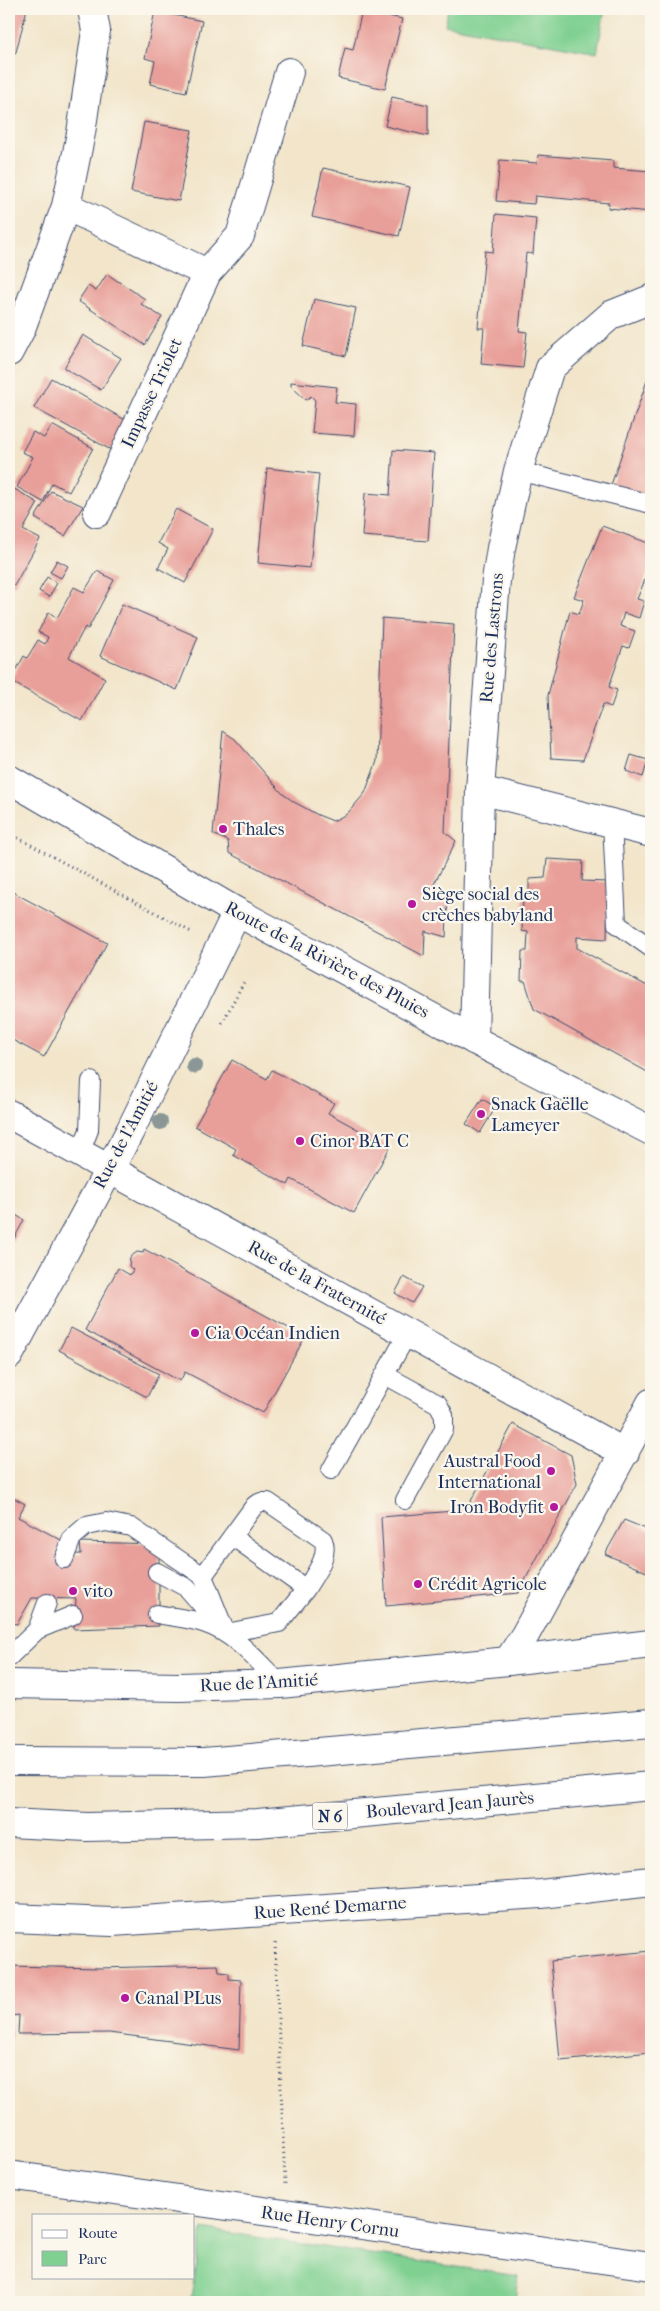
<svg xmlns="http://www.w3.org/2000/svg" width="660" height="2311" viewBox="0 0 660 2311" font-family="'IM FELL French Canon',serif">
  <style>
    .green { fill: #7fd091; stroke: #4d8078 }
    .building { fill: #e89f99 }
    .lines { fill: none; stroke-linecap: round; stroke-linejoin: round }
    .service-casing { stroke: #3b4a6e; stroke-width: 20 }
    .minor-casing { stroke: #3b4a6e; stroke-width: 30 }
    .secondary-casing { stroke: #3b4a6e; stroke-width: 30 }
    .primary-casing { stroke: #3b4a6e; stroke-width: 30 }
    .path { stroke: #3b4a6e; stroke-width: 3; stroke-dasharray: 1 4; stroke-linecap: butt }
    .service { stroke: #fff; stroke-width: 18 }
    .minor { stroke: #fff; stroke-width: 28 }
    .secondary { stroke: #fff; stroke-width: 28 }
    .primary { stroke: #fff; stroke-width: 28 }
    .tree { fill: #8a9796 }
    .poi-dot { fill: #b5179e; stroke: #fbf7ec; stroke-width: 2 }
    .labels { text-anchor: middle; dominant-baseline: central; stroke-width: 4.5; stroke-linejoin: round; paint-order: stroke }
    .shield { fill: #fbf7ec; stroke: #5e6b89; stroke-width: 1 }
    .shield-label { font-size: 16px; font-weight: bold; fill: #1b2f5e }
    .street-label { font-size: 18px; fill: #1b2f5e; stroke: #fbf7ec }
    .poi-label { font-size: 18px; fill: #1b2f5e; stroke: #fbf7ec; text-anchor: start }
  </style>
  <rect width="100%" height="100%" fill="#fbf7ec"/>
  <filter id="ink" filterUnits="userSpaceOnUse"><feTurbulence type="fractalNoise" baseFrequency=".02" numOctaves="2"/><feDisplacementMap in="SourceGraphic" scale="10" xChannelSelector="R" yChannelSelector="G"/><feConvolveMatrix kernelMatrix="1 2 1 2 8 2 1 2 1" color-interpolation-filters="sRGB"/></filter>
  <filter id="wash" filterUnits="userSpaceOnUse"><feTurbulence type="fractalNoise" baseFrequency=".0096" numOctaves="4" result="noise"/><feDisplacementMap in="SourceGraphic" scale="20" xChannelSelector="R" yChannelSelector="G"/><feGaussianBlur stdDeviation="1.12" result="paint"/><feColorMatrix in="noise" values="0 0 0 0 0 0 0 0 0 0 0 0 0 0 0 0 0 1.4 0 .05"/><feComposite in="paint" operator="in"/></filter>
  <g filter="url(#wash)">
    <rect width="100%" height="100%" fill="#f2e5ca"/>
    <!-- green -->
    <path class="green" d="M448,9H605L597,53L445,25Z
      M203,2229L518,2276L515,2302H190Z"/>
    <g id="blocks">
      <!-- building -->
      <path class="building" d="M9,9H27L16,52L9,60Z
        M362,10L402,19L385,89L338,78L345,48L353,50Z
        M155,11L202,21L186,92L150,84L155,61L145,58Z
        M392,97L428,105V136L385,126Z
        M144,122L192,130L179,201L131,192Z
        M538,155L613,161V168L651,171V212L608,208L609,203L535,196L534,204L496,201L500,160L537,163Z
        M323,168L410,187L399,236L312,217Z
        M496,214L536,218L533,254L526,253L519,331L527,332L523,368L481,364L484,328H478L485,251L493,252Z
        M107,274L145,299L141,304L162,317L145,345L78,301L88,286L96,291Z
        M314,299L356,308L346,356L303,346Z
        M83,335L121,358L101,390L64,368Z
        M651,369V498L611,485Z
        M51,378L127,421L111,450L34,408Z
        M291,382L337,387L335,402L356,404L354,436L312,433L315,400L311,396L306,400L291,386Z
        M52,425L93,448L69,492L52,483L43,502L17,487L33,457L22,452L33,432L44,438Z
        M393,450L434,453L428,541L362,536L365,493L390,495Z
        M267,468L319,474L310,568L258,563Z
        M13,488L38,503L23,530L40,539L14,586L9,583V496Z
        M51,491L83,506L65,536L35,518Z
        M176,509L213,529L185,583L158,568L168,549L158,543Z
        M602,526L651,544V565L637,599L644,601L639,618L624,613L620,626L635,631L629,648L623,646L609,687L617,690L611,707L603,704L583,760L551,758L548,695L570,611L579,614L584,600L574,597Z
        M57,560L68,566L61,578L50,572Z
        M97,571L114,580L88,629L85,627L69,657L105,678L82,721L10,681L24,656L27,658L38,640L45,644L48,637L38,632L49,612L57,618L74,587L84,592Z
        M47,577L57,583L49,597L39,591Z
        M122,604L198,637L177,690L100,656Z
        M382,618L454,624L445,832L456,841L432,888L448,894L446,937L425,931L424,956L229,853L228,841L213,834L223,731L235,739L282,793L294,802L318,815L333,821L347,814L365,793L377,761Z
        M631,755L648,760L643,777L626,771Z
        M547,859L583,861L582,881L608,882L607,939L577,937V948L651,988V1074L534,1009L525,981H521L522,951H527L528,932L522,931L523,896H529V879L545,878Z
        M9,890L107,943L44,1057L9,1038Z
        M232,1060L267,1079L272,1070L334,1103L328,1113L390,1147L354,1213L291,1179L288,1185L233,1155L236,1149L195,1126Z
        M482,1099L496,1107L480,1133L466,1124Z
        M9,1211L24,1220L9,1248Z
        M144,1249L305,1337L263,1413L185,1372L180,1381L85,1330L118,1268L130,1275L133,1270L129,1266L130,1257L137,1252L143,1253Z
        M404,1277L422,1287L412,1303L395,1293Z
        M71,1328L159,1374L147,1397L59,1350Z
        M513,1424L571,1455L577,1484L518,1593L386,1606L381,1517L466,1510Z
        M9,1495L25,1504L18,1517L63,1541L55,1555L81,1554L80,1542L159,1544V1626L74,1629L76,1599L32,1598L17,1624L9,1623Z
        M624,1520L651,1531V1574L605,1554Z
        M651,1951V2052L560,2061L551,1961Z
        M218,1965L219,1972L229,1973V1979L241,1980L239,2050L109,2033L18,2034L19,2015L10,2016L12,2036L9,2041V1966L98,1968Z"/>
    </g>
  </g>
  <g filter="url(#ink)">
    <use href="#blocks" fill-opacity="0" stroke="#3b4a6e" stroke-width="1"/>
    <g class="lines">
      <!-- service casing -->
      <g class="service-casing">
        <path id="service" d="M518,471L651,504
          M612,822L617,924L651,948
          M80,1153L89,1130L91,1081
          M385,1375L438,1404L444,1415V1429L405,1500
          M331,1470L408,1333
          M64,1559L72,1538L86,1526L106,1522L131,1527L203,1576L226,1633L187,1588L157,1572
          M203,1576L255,1505L261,1502H268L323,1540C330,1556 314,1575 306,1589
          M157,1614C172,1617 188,1618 203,1623C235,1633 257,1661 280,1684
          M37,1630L47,1603
          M226,1633L279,1623L306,1589L232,1536
          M9,1657L37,1630L73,1615"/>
      </g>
      <!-- minor casing -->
      <g class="minor-casing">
        <path id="minor" d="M66,206L207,273
          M9,352L21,329L66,206L81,133L96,31L92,9
          M97,513L207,273L240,236L289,72
          M480,790L651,833
          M474,1040L480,790L496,580L501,548L518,471L550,368L611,315L651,299
          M9,1114L625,1453
          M9,1355L130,1131L237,912
          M9,1684L179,1687L280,1684L508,1661L525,1635L651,1403
          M9,1918L112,1922L541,1894L651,1881
          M9,2175L651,2266"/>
      </g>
      <!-- secondary casing -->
      <g class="secondary-casing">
        <path id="secondary" d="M9,779L237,912L474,1040L651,1131"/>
      </g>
      <!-- primary casing -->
      <g class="primary-casing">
        <path id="primary" d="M508,1661L651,1644
          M9,1761L204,1762L651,1723
          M9,1823L87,1827L258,1823L651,1786"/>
      </g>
      <!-- path -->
      <path class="path" d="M9,833L193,933
        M222,1023L245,980
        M275,1943L285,2184"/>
      <!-- service -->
      <use href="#service" class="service"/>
      <!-- minor -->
      <use href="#minor" class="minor"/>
      <!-- secondary -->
      <use href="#secondary" class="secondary"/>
      <!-- primary -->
      <use href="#primary" class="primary"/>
    </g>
    <!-- trees -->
    <g class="tree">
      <circle cx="194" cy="1066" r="8"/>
      <circle cx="160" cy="1122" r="8"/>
    </g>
  </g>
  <!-- markers -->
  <g class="poi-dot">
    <circle cx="223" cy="829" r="5"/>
    <circle cx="412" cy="904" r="5"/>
    <circle cx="481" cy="1114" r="5"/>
    <circle cx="300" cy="1141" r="5"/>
    <circle cx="195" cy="1333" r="5"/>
    <circle cx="551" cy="1471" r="5"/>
    <circle cx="554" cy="1507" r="5"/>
    <circle cx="418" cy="1584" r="5"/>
    <circle cx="73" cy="1591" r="5"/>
    <circle cx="125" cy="1998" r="5"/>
  </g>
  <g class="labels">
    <!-- shield labels -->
    <rect class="shield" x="312.5" y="1802.5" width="35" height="27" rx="4"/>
    <g class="shield-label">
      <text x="330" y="1816">N 6</text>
    </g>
    <!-- street labels -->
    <g class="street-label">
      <text transform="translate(152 393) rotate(-65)">Impasse Triolet</text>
      <text transform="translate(492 638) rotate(-85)">Rue des Lastrons</text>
      <text transform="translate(327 960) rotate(28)">Route de la Rivière des Pluies</text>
      <text transform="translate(126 1135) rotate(-62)">Rue de l'Amitié</text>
      <text transform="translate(317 1283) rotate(29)">Rue de la Fraternité</text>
      <text transform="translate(259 1683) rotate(-3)">Rue de l'Amitié</text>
      <text transform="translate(450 1805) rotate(-5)">Boulevard Jean Jaurès</text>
      <text transform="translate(330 1908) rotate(-4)">Rue René Demarne</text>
      <text transform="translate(330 2222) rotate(8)">Rue Henry Cornu</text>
    </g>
    <!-- poi labels -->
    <g class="poi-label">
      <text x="233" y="829">Thales</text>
      <text x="422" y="894">Siège social des<tspan x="422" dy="21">crèches babyland</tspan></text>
      <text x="491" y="1104">Snack Gaëlle<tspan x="491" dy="21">Lameyer</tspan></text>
      <text x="310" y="1141">Cinor BAT C</text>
      <text x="205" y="1333">Cia Océan Indien</text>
      <text x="541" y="1461" text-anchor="end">Austral Food<tspan x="541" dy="21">International</tspan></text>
      <text x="544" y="1507" text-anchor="end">Iron Bodyfit</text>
      <text x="428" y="1584">Crédit Agricole</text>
      <text x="83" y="1591">vito</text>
      <text x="135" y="1998">Canal PLus</text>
    </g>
  </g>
  <!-- margin -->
  <rect width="660" height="2311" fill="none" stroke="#fbf7ec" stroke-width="30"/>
  <!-- legend -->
  <rect x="32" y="2214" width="162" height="65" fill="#fbf7ec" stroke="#a1a7b3"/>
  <rect x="42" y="2230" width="25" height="8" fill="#ffffff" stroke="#a1a7b3"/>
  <text x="78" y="2238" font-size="15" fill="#1b2f5e">Route</text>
  <rect x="42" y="2251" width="25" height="15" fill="#7fd091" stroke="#a1a7b3"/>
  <text x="78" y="2264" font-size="15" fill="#1b2f5e">Parc</text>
</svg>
